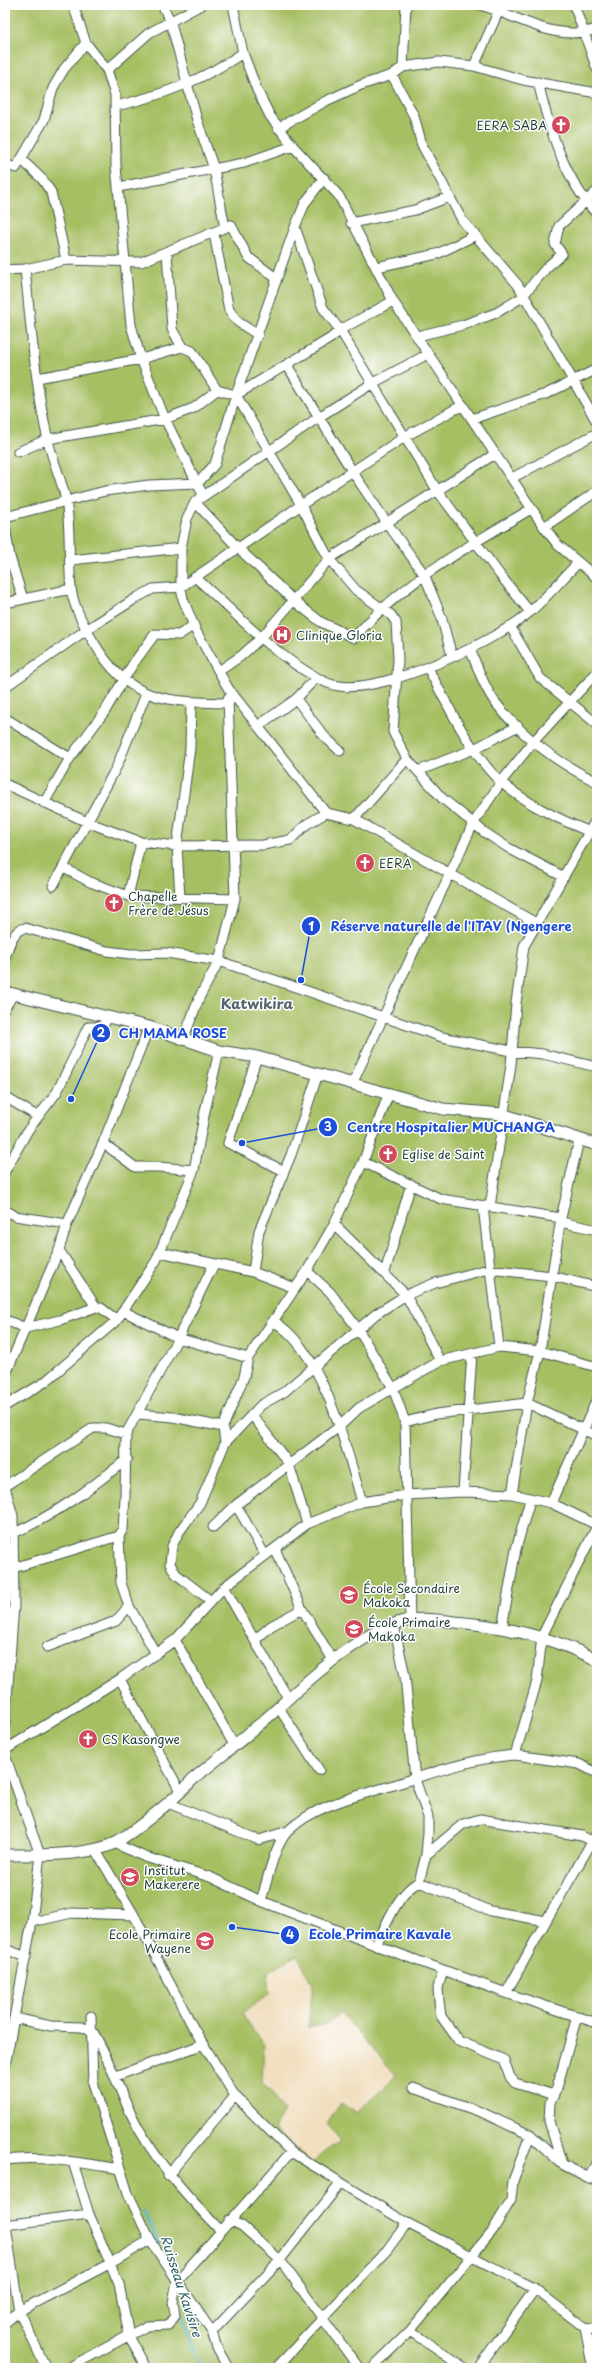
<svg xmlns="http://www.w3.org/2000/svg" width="602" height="2373" viewBox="0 0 602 2373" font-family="'Playpen Sans',sans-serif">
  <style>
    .green { fill: #a7bf64; stroke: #637e4c; fill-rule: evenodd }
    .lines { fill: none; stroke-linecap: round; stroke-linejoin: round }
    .stream { stroke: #56b9d4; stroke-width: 2.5 }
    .minor-casing { stroke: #3e5549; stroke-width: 11 }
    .tertiary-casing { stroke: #3e5549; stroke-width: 13 }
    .minor { stroke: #fff; stroke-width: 9 }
    .tertiary { stroke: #fff; stroke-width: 11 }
    .labels { text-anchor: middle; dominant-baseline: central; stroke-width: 3; stroke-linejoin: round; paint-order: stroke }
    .poi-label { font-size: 12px; fill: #1f3d34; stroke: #fff; text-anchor: start }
    .water-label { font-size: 13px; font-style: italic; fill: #306264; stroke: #fff }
    .quarter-label { font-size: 14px; font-weight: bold; fill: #55646d; stroke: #fff }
    .leader { fill: none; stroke: #1d4ed8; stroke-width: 1.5 }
    .callout-dot { fill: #1d4ed8; stroke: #fff; stroke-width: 1.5 }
    .mark-label { font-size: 12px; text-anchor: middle; font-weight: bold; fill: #fff }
    .callout-label { font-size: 13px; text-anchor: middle; font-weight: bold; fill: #1d4ed8; stroke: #fff; stroke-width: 3; stroke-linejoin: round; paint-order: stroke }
  </style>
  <rect width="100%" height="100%" fill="#fff"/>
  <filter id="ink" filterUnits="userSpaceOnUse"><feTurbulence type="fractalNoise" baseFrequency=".025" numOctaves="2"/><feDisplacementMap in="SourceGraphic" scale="8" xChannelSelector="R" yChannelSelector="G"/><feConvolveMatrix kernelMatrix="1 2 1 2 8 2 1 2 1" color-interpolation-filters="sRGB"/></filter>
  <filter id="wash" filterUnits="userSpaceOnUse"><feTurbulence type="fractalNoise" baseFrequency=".012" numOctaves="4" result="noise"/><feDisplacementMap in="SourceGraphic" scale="16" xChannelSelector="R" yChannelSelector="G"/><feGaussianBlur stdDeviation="0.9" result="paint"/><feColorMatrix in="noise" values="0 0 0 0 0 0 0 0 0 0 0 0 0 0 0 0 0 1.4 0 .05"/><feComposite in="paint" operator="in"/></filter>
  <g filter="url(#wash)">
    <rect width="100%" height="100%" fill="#f1dfc0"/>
    <!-- green -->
    <path class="green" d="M5,5H597V2368H5ZM297,1955L313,1983L308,2028L326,2024L340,2012L397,2076L356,2113L341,2103L327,2124L340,2140L312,2163L274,2129L284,2111L262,2082L264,2045L242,2014L270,1993L268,1972Z"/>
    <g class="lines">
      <!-- stream -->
      <path class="stream" d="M142,2211L152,2227L160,2248
        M177,2298L193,2352L201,2368"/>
    </g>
  </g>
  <g filter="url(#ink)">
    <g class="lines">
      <!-- minor casing -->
      <g class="minor-casing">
        <path id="minor" d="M73,5L86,43L107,70L115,95L116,166L131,325L141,359L165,419L203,495
          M162,5L170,20L197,120L214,169L225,228
          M233,5L243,53L257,90L270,116L293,146L339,196L393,301L544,527L558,545L597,578
          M480,5C520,16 553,43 597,29
          M574,5L597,69
          M474,66L501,6
          M403,67L406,5
          M107,70L149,33L201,5
          M392,75L414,116L422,145L462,220L518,285L597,422
          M538,82C549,128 564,179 597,214
          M116,106C164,95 202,80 243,53
          M278,128L326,101L361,85L392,75L403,67L439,62L474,66L523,80L597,93
          M21,159L42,179L51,192L66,260
          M5,164L16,168L44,120L53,88L64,69L86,43
          M119,187L244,163L293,146
          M351,223L415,210L449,197
          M295,227L323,308L340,330L437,490L500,575L530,612
          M214,234L229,310L238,322L258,335
          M167,252L172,329L182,347
          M377,267L437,254L476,235
          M25,269C31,326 35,384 48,440C52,460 62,480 66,501C71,529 68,559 71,588C73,605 84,626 93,641C128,701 164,702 229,703
          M5,270L25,269L66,260L141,262L231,225L248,257L276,278
          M417,336L463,325L496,313L521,298L547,267L562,254L555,244L559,226L597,191
          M428,354L373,383L319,417L195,502L187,519L181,548V587L183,599L196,631L228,688L326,813L354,819L536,923
          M287,365L352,471L387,523L424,574L441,616L452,656
          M37,378L141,359L182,347L192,351L217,390L236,395L301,505L329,559L356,590L391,615L396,622L398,659L393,732L407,759L442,798L484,832L510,849L564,877
          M236,395L331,338L340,330L393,301
          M472,419L546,394L597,369
          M18,452L48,439L165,419L194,408L217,390
          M512,478L597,433
          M195,502L238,548L294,601L321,622L354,638C402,582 469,546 531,509
          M5,517L105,491L149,485L198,483L215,464L236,395L295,227L305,203L324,178
          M5,527L10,557L23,599
          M544,527L597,491
          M71,560L181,548
          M195,577C231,609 274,655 316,677C322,681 332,685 339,686C385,693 496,642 531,611C547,597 562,579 577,564
          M5,603L71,589
          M510,626L540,678L597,724
          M470,649C477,666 484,688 495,702C521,736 559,764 597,782
          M428,668C446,702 473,758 502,783C528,805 559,819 590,832
          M219,671L241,656L262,637L329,559L495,454
          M5,687L86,630L138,597L153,589L181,587L301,505L406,436L463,405
          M296,699L324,736L340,751
          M5,718L70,758
          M258,726L296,699L316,678
          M418,771L474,749L518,726
          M5,784L87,822L141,842L177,846L263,845L290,840L307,824L326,813
          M44,803L70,758L105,711L133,664L155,634L179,635L194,625
          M354,819L407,759
          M64,868L90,882L128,896L235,899
          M53,886L117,766L146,694
          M128,896L141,842
          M180,898L177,846L190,748L191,703
          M5,958C8,948 13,929 25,928L107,951L131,954L166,953L219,961L442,1037L511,1051L543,1054L597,1067
          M5,1008L14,993
          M184,1037L200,996L219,961L235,899L228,698
          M257,1057L228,1143L284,1171
          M353,1082L473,824L501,782L534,741L597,672
          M5,1097L37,1116
          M103,1143L135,1167H159L194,1170
          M363,1162L441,1199L561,1218
          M5,1171L28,1130L57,1092L88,1027H103L107,1017
          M483,1206L499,1347
          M490,1207L511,1065L516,1003L524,946L597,818
          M5,1210L15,1216L67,1224
          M561,1222L597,1230
          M334,1224L406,1295L440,1361
          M59,1250L96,1307L101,1308L117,1320
          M160,1252L253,1272L295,1288
          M307,1271L330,1292L358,1329L393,1388L405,1422L410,1620
          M253,1272L259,1231L291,1155L318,1074
          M385,1272L411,1184
          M123,1311L178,1338L248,1358
          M5,1320L26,1328L60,1320L96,1307
          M273,1321C323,1349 347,1450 362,1502
          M5,1376L59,1250L67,1224L103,1143L149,1027
          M5,1406L45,1382L117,1320L156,1261L194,1170L205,1111L219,1051
          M138,1414L173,1417L223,1427
          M253,1416L289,1464L307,1524
          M405,1422L436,1414L527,1403L597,1436
          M225,1443L261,1405L284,1392L376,1314L406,1295L435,1283L488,1269L552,1276L597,1287
          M5,1486L93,1428H106L126,1434
          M5,1487L13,1516L14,1606L5,1724
          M463,1492L472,1353
          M512,1494L527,1403L540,1351L561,1218L579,1140
          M551,1503L597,1399
          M236,1505L265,1555
          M213,1527L236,1505L340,1426L359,1408L440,1361L499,1347L540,1351L597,1367
          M12,1534C55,1515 90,1489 127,1459
          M275,1549L302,1609L333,1660
          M13,1568L119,1536
          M224,1587L288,1698
          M211,1601L176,1574L170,1564L172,1546L179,1532L200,1503L225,1443L223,1427L244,1377L248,1358L307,1271L334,1224L363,1162L389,1093
          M502,1628L516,1549L530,1500
          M175,1640L234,1745
          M255,1640L271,1626L302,1609
          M47,1647L116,1621L129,1606
          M156,1654L129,1606L121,1583L119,1536L123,1529L125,1498L126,1434L178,1338L214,1264
          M120,1679L181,1793
          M279,1708L319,1770
          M5,1750L120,1679L175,1640L224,1587L307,1524L362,1502L406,1495L463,1492L512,1494L551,1503L597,1525
          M5,1755L40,1855L32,1922L5,2066
          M515,1755L579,1764L597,1773
          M168,1803L259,1840L288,1831
          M114,1843L145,1857L210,1877L261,1901L383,1948L506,1993L597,2023
          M95,1849L134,1915L194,2029L235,2096L291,2152L407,2223L535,2289L585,2328L597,2330
          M426,1855L463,1824L480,1819L582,1836L593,1842L597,1847
          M419,1882L491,1911L546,1921L506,1993
          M261,1901C267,1882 274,1845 288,1831C317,1803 363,1795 400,1783C438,1771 474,1758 515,1755L537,1681L542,1636L597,1526
          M546,1921L597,1833
          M32,1922L72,1913L134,1915
          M376,1946C386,1925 398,1892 419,1882L426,1855L428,1832V1817L415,1779L405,1676L394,1625
          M5,1949L26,1957
          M443,1970L438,1988L439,2001L441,2016L448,2026L459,2041L504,2060L510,2077L515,2083L554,2095
          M91,2016L93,2083L128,2193L150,2240L212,2332L217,2348L228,2368
          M14,2018L51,2026L82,2027L93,2032C109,2058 117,2085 130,2112C152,2158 186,2195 221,2231
          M116,2076L204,2044
          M413,2088L481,2112L530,2135L562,2164L589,2178L597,2180
          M5,2160C43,2155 82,2163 120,2169
          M73,2162L89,2214L119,2284L129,2336L146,2368
          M562,2164L549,2121L550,2103L557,2088L577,2016
          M168,2175L235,2096
          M589,2178L597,2161
          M5,2220L19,2311L46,2368
          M229,2220L242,2226L280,2260L359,2368
          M5,2225L89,2214
          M5,2323L19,2311L111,2263L150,2240
          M585,2328L593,2368
          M410,2331L464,2368
          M212,2332L280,2260L340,2184
          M68,2368L147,2326L168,2325L175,2316L173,2302L177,2281L291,2152
          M276,2368L387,2250L407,2223
          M372,2368L410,2331L493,2230L511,2200L513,2181L530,2135
          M478,2368L535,2289"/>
      </g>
      <!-- tertiary casing -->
      <g class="tertiary-casing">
        <path id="tertiary" d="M5,992L149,1027L219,1051L257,1057L443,1109L502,1114L597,1145
          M5,1855C38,1855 74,1856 105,1847C125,1841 178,1796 192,1780C221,1756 251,1733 278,1708C309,1679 367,1626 410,1620C424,1618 441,1620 455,1622C505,1626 552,1637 597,1660"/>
      </g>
      <!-- minor -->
      <use href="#minor" class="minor"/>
      <!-- tertiary -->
      <use href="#tertiary" class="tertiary"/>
    </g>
  </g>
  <!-- icons -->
  <defs>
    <g id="church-disc" transform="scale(1)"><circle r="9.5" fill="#d1495b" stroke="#fff"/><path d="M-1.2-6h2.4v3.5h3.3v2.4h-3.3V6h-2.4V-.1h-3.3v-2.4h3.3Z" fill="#fff"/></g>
    <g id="hospital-disc" transform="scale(1)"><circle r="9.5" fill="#d1495b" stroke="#fff"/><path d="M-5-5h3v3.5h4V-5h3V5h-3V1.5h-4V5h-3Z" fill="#fff"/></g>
    <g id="school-disc" transform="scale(1)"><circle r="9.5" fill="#d1495b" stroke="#fff"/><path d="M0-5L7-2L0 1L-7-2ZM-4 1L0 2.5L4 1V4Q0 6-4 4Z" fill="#fff"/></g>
  </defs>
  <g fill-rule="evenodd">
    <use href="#church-disc" x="561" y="125"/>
    <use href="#hospital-disc" x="282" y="635"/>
    <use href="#church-disc" x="365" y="863"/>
    <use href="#church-disc" x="114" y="903"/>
    <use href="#church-disc" x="388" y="1154"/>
    <use href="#school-disc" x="349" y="1595"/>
    <use href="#school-disc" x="354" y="1629"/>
    <use href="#church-disc" x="88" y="1739"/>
    <use href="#school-disc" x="130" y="1877"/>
    <use href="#school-disc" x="205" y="1941"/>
  </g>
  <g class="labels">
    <!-- poi labels -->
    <g class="poi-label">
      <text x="547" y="125" text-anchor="end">EERA SABA</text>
      <text x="296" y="635">Clinique Gloria</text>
      <text x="379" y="863">EERA</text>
      <text x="128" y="896">Chapelle<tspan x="128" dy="14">Frère de Jésus</tspan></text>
      <text x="402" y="1154">Eglise de Saint</text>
      <text x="363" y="1588">École Secondaire<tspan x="363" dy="14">Makoka</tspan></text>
      <text x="368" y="1622">École Primaire<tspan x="368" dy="14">Makoka</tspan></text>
      <text x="102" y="1739">CS Kasongwe</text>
      <text x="144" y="1870">Institut<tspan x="144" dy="14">Makerere</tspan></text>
      <text x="191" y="1934" text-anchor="end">Ecole Primaire<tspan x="191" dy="14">Wayene</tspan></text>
    </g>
    <!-- water labels -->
    <g class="water-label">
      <text transform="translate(182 2286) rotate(72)">Ruisseau Kavisire</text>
    </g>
    <!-- quarter labels -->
    <g class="quarter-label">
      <text x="257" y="1003">Katwikira</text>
    </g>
  </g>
  <!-- callouts -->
  <path class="leader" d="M301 980L311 926M71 1099L101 1033M242 1143L328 1127M232 1927L290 1935"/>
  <g class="callout-dot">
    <circle cx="301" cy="980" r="4"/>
    <circle cx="71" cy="1099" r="4"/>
    <circle cx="242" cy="1143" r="4"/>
    <circle cx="232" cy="1927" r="4"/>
    <circle cx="311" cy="926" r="10"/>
    <circle cx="101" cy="1033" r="10"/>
    <circle cx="328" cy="1127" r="10"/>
    <circle cx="290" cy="1935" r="10"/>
  </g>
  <g class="mark-label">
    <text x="311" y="931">1</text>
    <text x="101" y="1037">2</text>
    <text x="328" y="1131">3</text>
    <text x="290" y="1939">4</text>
  </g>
  <g class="callout-label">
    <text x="451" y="931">Réserve naturelle de l'ITAV (Ngengere</text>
    <text x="173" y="1038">CH MAMA ROSE</text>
    <text x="451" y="1132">Centre Hospitalier MUCHANGA</text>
    <text x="380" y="1939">Ecole Primaire Kavale</text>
  </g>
  <!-- margin -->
  <rect width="602" height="2373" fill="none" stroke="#fff" stroke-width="20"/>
</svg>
